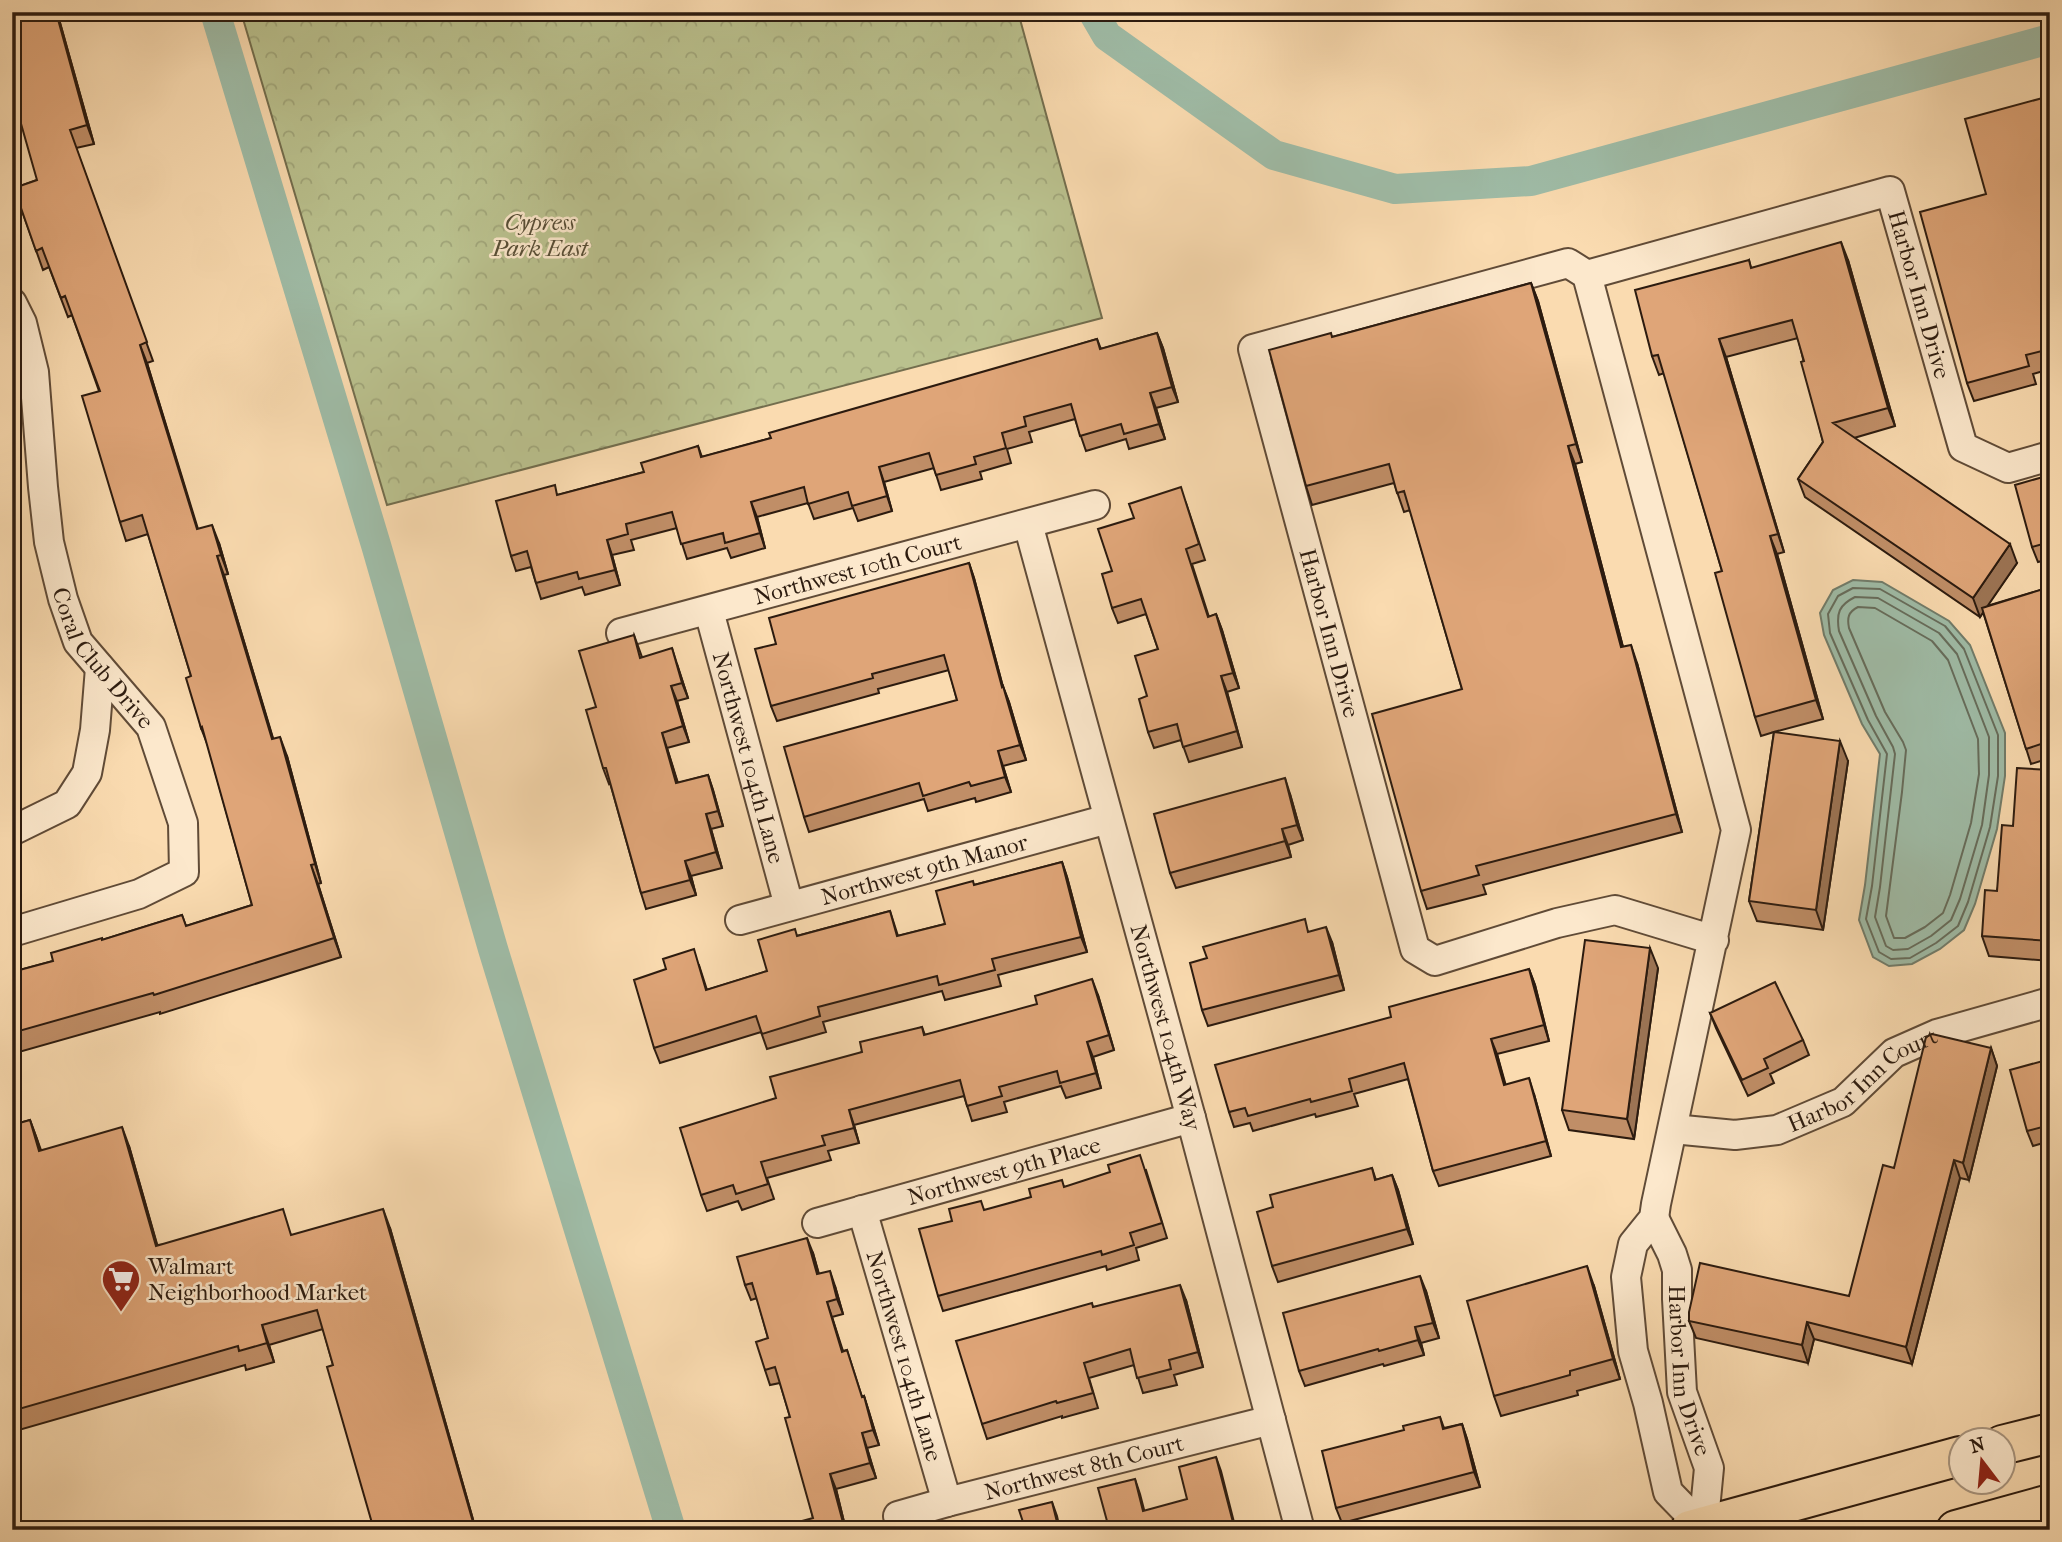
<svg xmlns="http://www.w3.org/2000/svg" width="2062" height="1542" viewBox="0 0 2062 1542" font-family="'IM FELL French Canon',serif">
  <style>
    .forest { fill: url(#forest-crowns); stroke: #736e4e; stroke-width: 2 }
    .water { fill: #9fbca7; stroke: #717c6a; stroke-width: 2 }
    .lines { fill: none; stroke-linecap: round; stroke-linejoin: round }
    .shore { stroke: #666c5b; stroke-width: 2 }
    .canal { stroke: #9fbca7; stroke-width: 30 }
    .minor-casing { stroke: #604b37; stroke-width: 32 }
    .primary-casing { stroke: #2c1b0f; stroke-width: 42 }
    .minor { stroke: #fce8cc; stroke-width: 28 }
    .primary { stroke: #fadbb0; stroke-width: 38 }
    .wall { fill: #c08e67; stroke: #2c1b0f; stroke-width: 2 }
    .shaded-wall { fill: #9c7454; stroke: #2c1b0f; stroke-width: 2 }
    .building { fill: #dfa578; stroke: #2c1b0f; stroke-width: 2 }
    .labels { text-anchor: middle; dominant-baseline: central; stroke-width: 5; stroke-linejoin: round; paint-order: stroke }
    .park-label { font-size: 23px; font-style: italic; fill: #574d35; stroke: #fce8cc }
    .street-label { font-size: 23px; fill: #2c1b0f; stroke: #fce8cc }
    .poi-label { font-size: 23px; fill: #2c1b0f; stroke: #fce8cc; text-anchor: start }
  </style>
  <defs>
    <pattern id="forest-crowns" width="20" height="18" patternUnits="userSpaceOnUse" patternTransform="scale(1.75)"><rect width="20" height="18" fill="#bac18e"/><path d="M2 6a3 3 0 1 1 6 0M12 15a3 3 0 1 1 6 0" fill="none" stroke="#a0a579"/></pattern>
  </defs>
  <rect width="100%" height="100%" fill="#fadbb0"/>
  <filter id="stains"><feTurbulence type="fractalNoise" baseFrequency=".00286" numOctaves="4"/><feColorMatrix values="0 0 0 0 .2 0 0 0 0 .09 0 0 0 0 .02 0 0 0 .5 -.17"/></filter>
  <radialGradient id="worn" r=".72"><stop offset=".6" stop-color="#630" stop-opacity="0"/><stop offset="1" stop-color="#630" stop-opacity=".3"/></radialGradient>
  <!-- forest -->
  <path class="forest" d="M241,12H1018L1102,318L387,505Z"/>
  <!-- water -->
  <path class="water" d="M1853,580L1882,582L1949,621L1970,645L2005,733V776L1997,829L1975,904L1964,930L1940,949L1912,964L1889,966L1873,957L1859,920L1865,885L1880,754L1862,724L1824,635L1820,613L1833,590Z"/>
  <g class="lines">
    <!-- shore -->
    <path class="shore" d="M1853,588L1880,589L1945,626L1964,649L1998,735V776L1990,827L1968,902L1958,926L1936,943L1910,958L1891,959L1879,952L1866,919L1872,886L1887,754L1868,720L1830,633L1828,614L1838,596Z
      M1855,597L1878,598L1939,633L1957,654L1989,737V775L1982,825L1960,899L1951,920L1931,936L1908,949L1893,950L1886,946L1875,917L1880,887L1895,754L1893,747L1876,716L1839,631C1836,613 1839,605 1855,597Z
      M1858,607L1875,608L1932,641L1948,660L1978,739L1979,774L1971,823L1950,895L1943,913L1925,927L1905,938H1894L1886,916L1902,792L1906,750L1903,742L1885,712L1849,628C1847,618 1848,612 1858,607Z"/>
    <!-- canal -->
    <path class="canal" d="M215,12L376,545L493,949L671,1530
      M1093,12L1107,36L1274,155L1395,189L1531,181L2050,39"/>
    <!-- minor casing -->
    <g class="minor-casing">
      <g id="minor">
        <path id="s1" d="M1587,275L1890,191L1963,447L2008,468L2050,456"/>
        <path id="s2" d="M12,303L22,323L34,372L43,487L49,542L63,599L78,642L151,727L183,823L184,872L139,894L12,932"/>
        <path id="s3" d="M1028,524L1191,1118L1300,1530"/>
        <path id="s4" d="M709,611L789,906"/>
        <path id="s5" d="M621,633L1095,505"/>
        <path d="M12,831L67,804L87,773L95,730L100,668"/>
        <path id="s6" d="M740,920L1108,819"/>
        <path id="s7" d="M1673,1129L1735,1135L1777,1130L1843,1102L1894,1053L1937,1034L2050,1002"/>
        <path id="s8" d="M862,1210L947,1502"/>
        <path id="s9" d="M1654,1218L1672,1254L1677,1270V1299L1682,1392L1709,1468L1703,1530"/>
        <path id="s10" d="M817,1223L1191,1118"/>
        <path id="s11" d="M898,1516L947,1502L1271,1420"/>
        <path id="s12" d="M1702,1527L1668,1492L1648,1403L1633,1351L1626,1277L1633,1244L1654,1218L1656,1204L1736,830L1587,275L1568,263L1253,349L1415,949L1435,961L1557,923L1615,910L1714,940"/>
      </g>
    </g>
    <!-- primary casing -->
    <g class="primary-casing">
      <path id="primary" d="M2002,1445L2050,1433
        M1690,1530L1960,1456
        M1956,1530L2050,1504"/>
    </g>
    <!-- minor -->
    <use href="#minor" class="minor"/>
    <!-- primary -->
    <use href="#primary" class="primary"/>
  </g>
  <!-- wall -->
  <path class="wall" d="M57,12L94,144L76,148L153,361L147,363L198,529L219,543L228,574L224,575L273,739L287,756L321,883L318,884L341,957L160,1014V1012L12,1054V972L53,961L102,940L182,915L186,926L252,905L208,746L201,728L191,676L148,534L126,541L120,522L99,391L72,315L68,317L49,267L43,270L14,188L37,180Z
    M2050,96V369L2033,374L2036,384L1974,401L1967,383L1986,194Z
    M1749,260L1751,268L1848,260L1895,426L1854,438L2017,563L1987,606L2050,587V758L2031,764L1983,612L1980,617L1805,497L1798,479L1823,442L1798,338L1726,357L1784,552L1777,554L1823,719L1774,732L1848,761L1823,930L1757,921L1749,901L1774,732L1761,736L1755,717L1722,571L1664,373L1659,375L1652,356Z
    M1531,283L1538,301L1582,462L1575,464L1623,647L1637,663L1682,832L1483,885L1486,894L1427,909L1421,891L1462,689L1410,510L1404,512L1394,483L1312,505L1306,486L1332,337Z
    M1157,333L1163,348L1178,402L1156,408L1165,439L1129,449L1126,439L1086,451L1075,419L1029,432L1032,442L1007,449L1011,463L980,472L982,479L941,490L934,468L884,482L892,511L858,521L853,508L814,519L808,503L757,517L765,548L731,558L727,548L687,559L677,528L631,540L634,550L612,555L620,585L585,595L582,587L541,599L531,567L516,571L511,556L558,495L644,472L698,446L702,457L771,438L1097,339L1101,349Z
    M2050,475V559L2038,562L2032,547Z
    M1186,503L1205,560L1192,564L1209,617L1216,614L1222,630L1239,688L1227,692L1242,747L1189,762L1181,740L1154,748L1148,732L1147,696L1158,649L1146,614L1118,623L1112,608V571Z
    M969,563L974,578L1003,687L1009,702L1026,760L1003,766L1011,792L976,802L975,798L928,811L924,799L809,832L804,817L957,700L949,670L878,689L879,693L777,721L771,706L776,644Z
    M634,635L642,657L677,664L688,698L677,701L689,742L667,748L678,783L708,775L713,790L723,826L711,829L722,868L691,876L696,895L646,909L641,893L610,783L609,784L603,768Z
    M2050,770V961L1989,956L1982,936L1997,891L2013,826Z
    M1290,794L1303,840L1288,845L1291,857L1176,888L1170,873Z
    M1062,862L1067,877L1087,952L998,975L1001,986L945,1000L942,991L823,1022L826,1032L767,1049L761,1032L660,1063L654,1048L666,969L699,965L707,990L767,971L797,936L890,911L898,936L945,924L974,885Z
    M1309,932L1332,942L1344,990L1208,1026L1202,1010Z
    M1658,968L1634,1139L1569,1130L1562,1110Z
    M1529,969L1535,985L1549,1041L1497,1054L1505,1085L1534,1094L1551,1156L1439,1186L1433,1171L1408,1079L1354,1094L1358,1106L1316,1117L1315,1114L1253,1131L1250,1123L1234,1127L1229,1112Z
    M1098,995L1114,1050L1093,1057L1101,1088L1066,1098L1061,1086L1004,1102L1007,1112L972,1121L964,1096L854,1125L859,1143L828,1151L831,1160L767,1178L774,1199L742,1210L738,1201L707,1211L701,1195L776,1098L862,1052L922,1027L925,1035Z
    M1710,1013L1803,1040L1809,1055L1770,1074L1774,1083L1748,1096L1716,1028Z
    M1991,1048L1997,1066L1969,1180L1960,1178L1912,1364L1814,1339L1808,1363L1696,1338L1689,1321L1849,1296Z
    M2050,1059V1141L2033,1146L2027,1131Z
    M30,1120L41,1150L129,1146L157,1245L390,1228L476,1530H374L333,1365L323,1329L269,1345L274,1362L246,1370L245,1365L12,1432V1125Z
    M1372,1168L1376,1180L1392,1175L1398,1190L1413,1244L1278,1282L1272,1266L1273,1207Z
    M1146,1170L1167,1238L1136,1248L1139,1260L1107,1270L1106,1266L943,1311L938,1296L952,1221L1065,1187Z
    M813,1253L819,1274L835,1286L843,1314L832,1317L843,1351L847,1350L862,1397L864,1396L869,1412L879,1445L867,1448L876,1478L836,1489L846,1530H804L813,1518L790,1417L780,1383L770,1385L765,1370L768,1338L757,1298L751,1300L745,1285Z
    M1594,1286L1620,1379L1577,1391L1578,1395L1501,1416L1494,1396Z
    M1426,1291L1439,1338L1421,1343L1424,1355L1384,1366L1383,1364L1305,1386L1299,1371Z
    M1186,1300L1203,1367L1174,1375L1177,1385L1143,1393L1134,1365L1089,1378L1098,1408L1062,1418V1416L987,1439L982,1424L1093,1307Z
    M1440,1417L1444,1428L1462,1424L1467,1439L1480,1487L1342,1523L1336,1508L1404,1430Z"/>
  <!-- shaded-wall -->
  <path class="shaded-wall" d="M56,12H57L94,144L87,125Z
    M1841,242L1848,260L1895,426L1888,408Z
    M1531,283L1538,301L1582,462L1576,444Z
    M1157,333L1163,348L1178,402L1172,387Z
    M1719,339L1726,357L1784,552L1778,534Z
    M140,345L147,363L203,548L197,529Z
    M1150,393L1156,408L1165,439L1159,424Z
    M1568,446L1575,464L1628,666L1621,647Z
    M879,467L884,482L892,511L887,496Z
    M751,502L757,517L765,548L760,533Z
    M212,525L219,543L228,574L221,555Z
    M1770,536L1777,554L1823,719L1816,700Z
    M607,540L612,555L620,585L615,570Z
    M2010,544L2017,563L1980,617L1973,598Z
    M217,556L224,575L279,758L272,739Z
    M969,563L974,578L1007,702L1002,687Z
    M1216,614L1222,630L1239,688L1233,673Z
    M1631,645L1637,663L1682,832L1676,814Z
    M672,648L677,664L688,698L682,683Z
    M1221,676L1227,692L1242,747L1237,731Z
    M671,686L677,701L689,742L683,726Z
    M1003,686L1009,702L1026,760L1020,745Z
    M662,733L667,748L682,798L676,783Z
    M280,737L287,756L321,883L315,864Z
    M1840,741L1848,761L1823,930L1816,910Z
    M998,751L1003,766L1011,792L1005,777Z
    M708,775L713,790L723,826L718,811Z
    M1285,778L1290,794L1303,840L1297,825Z
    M706,814L711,829L722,868L716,852Z
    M1282,829L1288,845L1291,857L1285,841Z
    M685,861L691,876L696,895L690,880Z
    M1062,862L1067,877L1087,952L1081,937Z
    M311,865L318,884L341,957L334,938Z
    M1326,927L1332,942L1344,990L1339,975Z
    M1650,948L1658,968L1634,1139L1627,1119Z
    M1529,969L1535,985L1549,1041L1544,1025Z
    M1092,979L1098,995L1114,1050L1109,1035Z
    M1491,1039L1497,1054L1510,1100L1504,1085Z
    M1087,1042L1093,1057L1101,1088L1096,1073Z
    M1991,1048L1997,1066L1969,1180L1963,1163Z
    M1529,1078L1534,1094L1551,1156L1546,1141Z
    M849,1110L854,1125L859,1143L854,1128Z
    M30,1120L37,1139L46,1170L39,1151Z
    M122,1127L129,1146L163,1265L156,1246Z
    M1954,1160L1960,1178L1912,1364L1906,1347Z
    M1392,1175L1398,1190L1413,1244L1407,1229Z
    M383,1209L390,1228L476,1530H475Z
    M807,1238L813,1253L823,1290L817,1274Z
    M1587,1266L1594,1286L1620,1379L1613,1359Z
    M830,1271L835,1286L843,1314L837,1299Z
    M1420,1276L1426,1291L1439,1338L1433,1323Z
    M1180,1285L1186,1300L1203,1367L1198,1352Z
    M827,1302L832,1317L847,1367L842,1352Z
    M1807,1322L1814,1339L1808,1363L1802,1345Z
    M262,1325L269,1345L274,1362L267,1343Z
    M1415,1327L1421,1343L1424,1355L1418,1340Z
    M864,1396L869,1412L879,1445L873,1430Z
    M1462,1424L1467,1439L1480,1487L1474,1472Z
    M862,1433L867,1448L876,1478L870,1463Z
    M1216,1457L1221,1471L1236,1530H1235Z
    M830,1474L836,1489L846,1530H845Z
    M1135,1479L1140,1494L1148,1525L1143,1511Z
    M1052,1502L1057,1516L1060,1530H1059Z"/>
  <!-- building -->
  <path class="building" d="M12,12H56L87,125L70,130L147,342L140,345L197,529L212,525L221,555L217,556L272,739L280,737L315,864L311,865L334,938L154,995L153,993L12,1033V972L53,961L51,953L102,938V940L182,915L186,926L252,905L202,727L201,728L186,678L191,676L142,515L120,522L82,396L100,391L65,296L61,298L42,248L36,251L14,188L37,180L12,92Z
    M2050,96V349L2026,355L2029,366L1967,383L1920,212L1986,194L1965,119Z
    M1841,242L1888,408L1833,423L2010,544L1973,598L1798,479L1823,442L1801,362L1804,361L1792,320L1719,339L1778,534L1770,536L1816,700L1755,717L1715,573L1722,571L1658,355L1652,356L1635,290L1749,260L1751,268Z
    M1531,283L1576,444L1568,446L1621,647L1631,645L1676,814L1476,866L1479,875L1421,891L1372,714L1462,689L1404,491L1397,493L1389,464L1306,486L1269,350L1331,333L1332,337Z
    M1157,333L1172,387L1150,393L1159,424L1124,434L1121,424L1080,436L1071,404L1024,417L1026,426L1002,433L1006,448L974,457L976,464L936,475L929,453L879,467L887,496L852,506L848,492L808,504L804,487L751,502L760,533L725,543L723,533L681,544L672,512L626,524L628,534L607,540L615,570L579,579L577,572L536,583L527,551L511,556L496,501L555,485L557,495L644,472L641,463L698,446L701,457L771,438L769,433L1097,339L1100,349Z
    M2050,475V542L2032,547L2015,485Z
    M1181,487L1199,544L1186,549L1208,617L1216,614L1233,673L1221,676L1237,731L1183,747L1177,724L1148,732L1139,699L1147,696L1135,656L1158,649L1141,599L1112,608L1102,574L1112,571L1098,529L1134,518L1129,504Z
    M969,563L1002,687L1003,686L1020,745L998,751L1005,777L971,786L969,782L923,796L919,783L804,817L784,747L957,700L944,655L872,674L873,678L771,706L755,649L776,644L769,618Z
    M2050,587V741L2026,749L1982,608Z
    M634,635L640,658L672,648L682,683L671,686L683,726L662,733L676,783L708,775L718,811L706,814L716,852L685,861L690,880L641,893L606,768H603L586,710L596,707L579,651Z
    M1774,732L1840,741L1816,910L1749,901Z
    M2017,768L2050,770V941L1982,936L1985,890L1997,891L2002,825L2013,826Z
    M1285,778L1297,825L1282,829L1285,841L1170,873L1154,814Z
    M1062,862L1081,937L992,959L995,970L939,985L937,976L818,1007L820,1016L762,1034L756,1016L654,1048L634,980L666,969L663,959L694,949L706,990L767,971L758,940L795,929L797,936L890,911L897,936L945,924L936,891L973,881L974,885Z
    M1305,919L1308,932L1326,927L1339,975L1202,1010L1190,963L1207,958L1203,947Z
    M1585,940L1650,948L1627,1119L1562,1110Z
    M1529,969L1544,1025L1491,1039L1504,1085L1529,1078L1546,1141L1433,1171L1404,1063L1349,1079L1352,1091L1311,1102L1310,1099L1248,1116L1245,1108L1229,1112L1215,1065L1391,1017L1389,1007Z
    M1092,979L1109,1035L1087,1042L1096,1073L1060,1083L1057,1071L999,1087L1002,1096L967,1106L960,1080L849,1110L854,1128L822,1136L825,1145L761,1162L768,1184L736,1194L733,1185L701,1195L680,1128L776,1098L770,1077L862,1052L860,1042L922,1027L924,1035L1037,1004L1035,996Z
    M1775,982L1803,1040L1764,1059L1768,1068L1742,1080L1710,1013Z
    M1932,1034L1991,1048L1963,1163L1954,1160L1906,1347L1807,1322L1802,1345L1689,1321V1312L1700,1263L1849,1296L1883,1165L1894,1168L1926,1037Z
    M2050,1059V1125L2027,1131L2010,1070Z
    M30,1120L39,1151L122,1127L156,1246L283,1209L291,1235L383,1209L475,1529L374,1530L327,1367L333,1365L317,1310L262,1325L267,1343L239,1351L238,1346L12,1411V1125Z
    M1140,1155L1162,1223L1130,1233L1134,1245L1102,1255L1101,1251L938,1296L919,1229L952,1221L949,1209L981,1201L984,1210L1031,1197L1029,1189L1062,1180L1064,1187L1110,1172L1108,1165Z
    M1372,1168L1375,1180L1392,1175L1407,1229L1272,1266L1257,1212L1273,1207L1270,1195Z
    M807,1238L817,1274L830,1271L837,1299L827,1302L842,1352L847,1350L862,1397L864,1396L873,1430L862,1433L870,1463L830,1474L845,1530H804L802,1521L813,1518L785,1418L790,1417L775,1367L765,1370L756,1342L768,1338L752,1283L745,1285L737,1257Z
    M1587,1266L1613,1359L1570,1371V1375L1494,1396L1467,1301Z
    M1420,1276L1433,1323L1415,1327L1418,1340L1379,1351L1378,1349L1299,1371L1283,1313Z
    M1180,1285L1198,1352L1169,1360L1171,1369L1137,1378L1130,1349L1084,1363L1093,1393L1057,1403L1056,1401L982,1424L956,1341L1092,1303L1093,1307Z
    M1440,1417L1443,1429L1462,1424L1474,1472L1336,1508L1322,1451L1404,1430L1403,1426Z
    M1216,1457L1235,1530H1072L1107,1521L1098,1488L1135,1479L1143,1511L1187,1499L1179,1467Z
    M1052,1502L1059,1530H992L1023,1522L1019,1510Z"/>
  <!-- icons -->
  <defs>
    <g id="supermarket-pin" transform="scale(2.0125)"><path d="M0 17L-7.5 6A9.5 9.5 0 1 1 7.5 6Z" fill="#8f2418" stroke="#fce8cc"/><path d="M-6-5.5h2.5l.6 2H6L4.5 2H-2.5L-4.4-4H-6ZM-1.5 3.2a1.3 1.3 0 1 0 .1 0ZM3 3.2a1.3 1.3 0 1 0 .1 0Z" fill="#fff"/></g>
  </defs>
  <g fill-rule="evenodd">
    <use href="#supermarket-pin" x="121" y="1279"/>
  </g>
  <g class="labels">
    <!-- park labels -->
    <g class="park-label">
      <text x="540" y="222">Cypress<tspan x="540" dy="26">Park East</tspan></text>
    </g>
    <!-- street labels -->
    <g class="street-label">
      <text stroke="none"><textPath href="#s1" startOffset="422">Harbor Inn Drive</textPath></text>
      <text stroke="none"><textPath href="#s5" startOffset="245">Northwest 10th Court</textPath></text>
      <text stroke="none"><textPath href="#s12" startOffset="1950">Harbor Inn Drive</textPath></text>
      <text stroke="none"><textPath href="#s2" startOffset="374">Coral Club Drive</textPath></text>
      <text stroke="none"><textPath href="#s4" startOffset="152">Northwest 104th Lane</textPath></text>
      <text stroke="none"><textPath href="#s6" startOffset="191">Northwest 9th Manor</textPath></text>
      <text stroke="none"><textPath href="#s3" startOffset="522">Northwest 104th Way</textPath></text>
      <text stroke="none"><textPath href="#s7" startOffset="205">Harbor Inn Court</textPath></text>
      <text stroke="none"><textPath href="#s10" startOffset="194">Northwest 9th Place</textPath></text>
      <text stroke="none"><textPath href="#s8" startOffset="152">Northwest 104th Lane</textPath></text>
      <text stroke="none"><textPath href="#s9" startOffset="159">Harbor Inn Drive</textPath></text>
      <text stroke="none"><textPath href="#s11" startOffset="192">Northwest 8th Court</textPath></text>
    </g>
    <!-- poi labels -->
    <g class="poi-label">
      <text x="148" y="1266">Walmart<tspan x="148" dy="26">Neighborhood Market</tspan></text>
    </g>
  </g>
  <!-- margin -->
  <rect width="2062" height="1542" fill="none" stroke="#fadbb0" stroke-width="42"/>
  <rect x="14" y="14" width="2034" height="1514" fill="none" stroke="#2c1b0f" stroke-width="3.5"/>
  <rect x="21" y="21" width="2020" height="1500" fill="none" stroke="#2c1b0f" stroke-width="2"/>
  <!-- north arrow -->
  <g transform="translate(1982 1461) rotate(344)"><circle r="33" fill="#fce8cc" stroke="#a99680" stroke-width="2"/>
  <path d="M0-5L12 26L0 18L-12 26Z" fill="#8f2418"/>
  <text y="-10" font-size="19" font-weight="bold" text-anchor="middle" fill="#2c1b0f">N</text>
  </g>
  <rect width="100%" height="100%" filter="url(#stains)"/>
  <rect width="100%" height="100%" fill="url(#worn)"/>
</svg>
